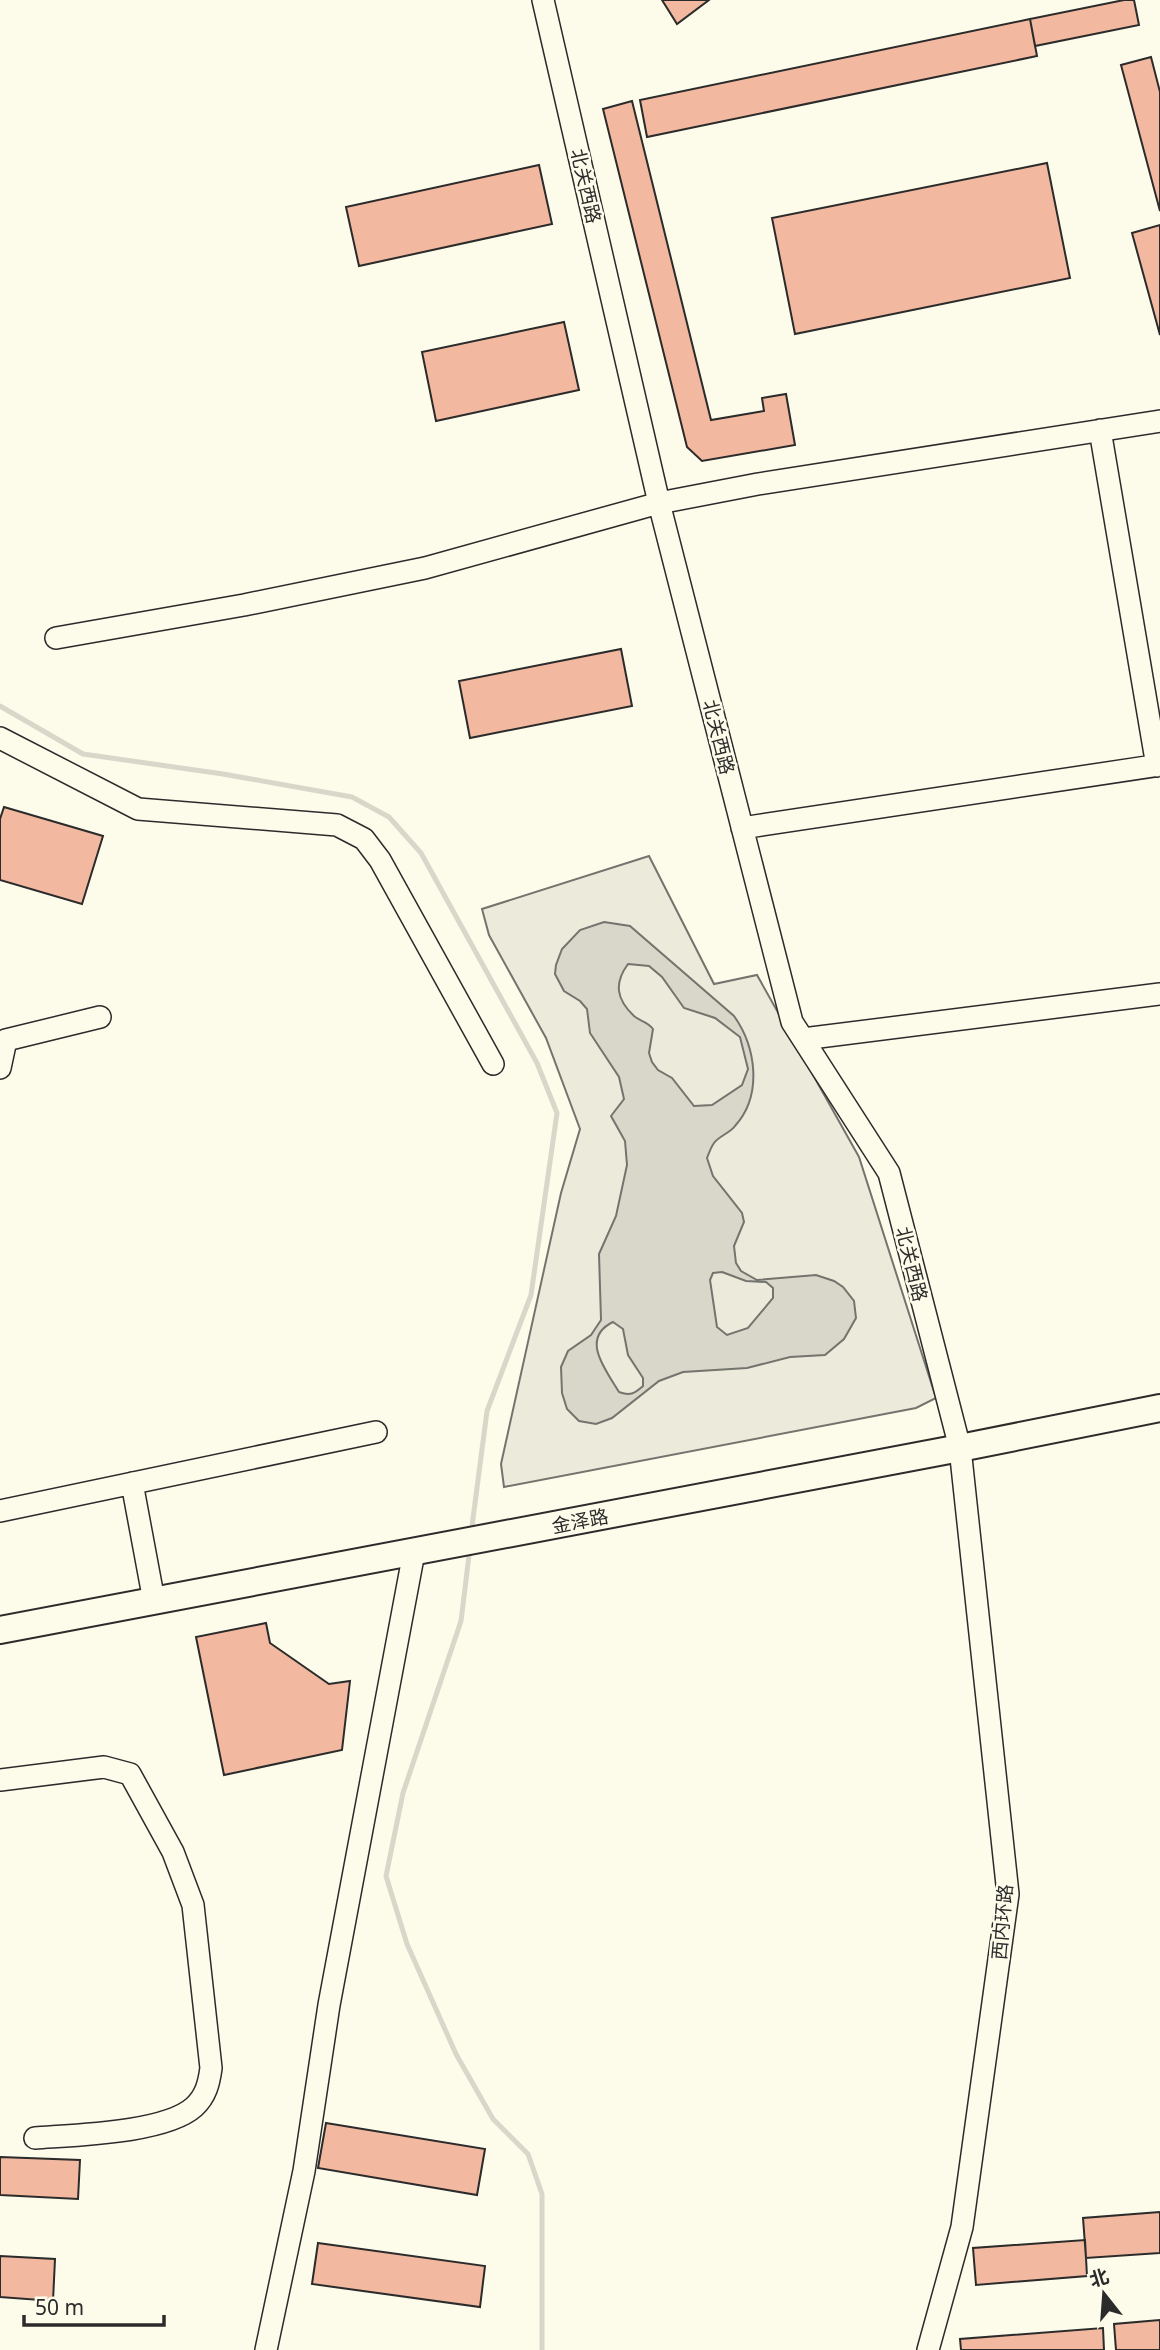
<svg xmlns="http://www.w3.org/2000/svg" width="1160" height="2350" viewBox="0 0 1160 2350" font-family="'Noto Sans','Noto Sans SC',sans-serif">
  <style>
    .green { fill: #ecebdb; stroke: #74746e; stroke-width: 2 }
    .water { fill: #d8d7c9; stroke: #74746e; stroke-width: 2; fill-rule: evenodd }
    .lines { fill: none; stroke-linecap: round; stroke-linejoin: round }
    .stream { stroke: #d8d7c9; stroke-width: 5 }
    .building { fill: #f2b8a0; stroke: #2b2b2b; stroke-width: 2 }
    .minor-casing { stroke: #2b2b2b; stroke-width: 24 }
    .major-casing { stroke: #2b2b2b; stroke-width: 30 }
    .minor { stroke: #fdfbea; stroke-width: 21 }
    .major { stroke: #fdfbea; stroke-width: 26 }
    .labels { text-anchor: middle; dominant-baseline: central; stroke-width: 5; stroke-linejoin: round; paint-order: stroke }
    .street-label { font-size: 19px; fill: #2b2b2b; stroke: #fdfbea }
  </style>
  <rect width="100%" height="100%" fill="#fdfbea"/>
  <!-- green -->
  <path class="green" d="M649,856L714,984L757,975L859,1157L936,1398L916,1408L504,1487L501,1464L561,1193L580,1129L546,1038L489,935L482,909Z"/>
  <!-- water -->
  <path class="water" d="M604,922L630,926L734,1016C756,1047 763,1095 735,1126C730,1133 719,1136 714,1143C711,1147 709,1153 707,1158L713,1176L742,1213L744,1222L734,1246L736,1263L741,1271L757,1280L816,1275L834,1281L843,1287L854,1301L856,1318L844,1339L825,1355L790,1357L747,1368L683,1372L659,1381L612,1418L596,1424L579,1421L567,1409L562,1393L561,1367L568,1351L591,1335L601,1320L599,1254L616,1216L627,1165L625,1141L611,1116L624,1099L619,1077L590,1033L587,1009L580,1001L564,991L555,974L556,965L562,949L580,930ZM628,964L649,966L662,977L684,1008L715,1018L740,1037L748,1069L742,1085L712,1105L694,1106L672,1078L658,1070L652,1062L649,1053L653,1029C647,1021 641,1022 634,1016C616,999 614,983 628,964ZM722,1272L746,1281L766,1282L773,1288V1298L748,1328L727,1335L717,1327L710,1280L713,1273ZM613,1322L623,1329L628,1355L643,1378V1386C634,1394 630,1396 619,1392C605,1369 580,1338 613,1322Z"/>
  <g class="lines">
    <!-- stream -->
    <path class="stream" d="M0,706L83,754L223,774L352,797L389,817L421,853L537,1063L557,1113L531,1295L487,1411L471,1534
      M470,1547L461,1621L403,1793L386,1876L407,1944L456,2054L493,2119L528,2154L542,2194V2350"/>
  </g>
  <!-- building -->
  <path class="building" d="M662,0H709L677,24Z
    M1124,0H1134L1139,25L1035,46L1030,19Z
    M1030,19L1037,56L647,137L640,100Z
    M1151,57L1160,92V211L1121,65Z
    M632,101L711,420L764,411L762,398L786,394L795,445L702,461L687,447L603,109Z
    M1047,163L1070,278L795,334L772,218Z
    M539,165L552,224L359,266L346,207Z
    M1160,225V335L1132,233Z
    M564,322L579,390L436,421L422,352Z
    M621,649L632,706L470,738L459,681Z
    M4,807L103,836L82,904L0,880V819Z
    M266,1623L270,1643L329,1684L350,1681L342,1750L224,1775L196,1637Z
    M326,2123L485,2149L477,2195L318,2168Z
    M0,2157L80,2160L78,2199L0,2195Z
    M1160,2212V2253L1086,2258L1083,2218Z
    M1085,2240L1087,2276L976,2285L973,2248Z
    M318,2243L485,2266L480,2307L312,2284Z
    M0,2256L55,2259L53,2301L0,2297Z
    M1160,2320V2350H1116L1114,2324Z
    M1103,2328L1104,2350H961L960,2339Z"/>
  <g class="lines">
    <!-- minor casing -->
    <g class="minor-casing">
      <path id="minor" d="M543,0L659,503L792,1022L889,1173L960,1448L1008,1894L962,2227L928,2350
        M1100,430L1157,766
        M56,638L244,605L425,568L659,503L758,484L1160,421
        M0,738L138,809L337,825L364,839L380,860L493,1064
        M742,828L1160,765
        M803,1039L1160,994
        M0,1068L6,1040L100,1017
        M132,1483L154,1601
        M0,1511L376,1432
        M0,1780L104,1767L130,1774L173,1852L193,1905L211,2068C209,2083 206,2096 194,2107C165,2133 74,2135 35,2138
        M266,2350L304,2171L329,2005L414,1552"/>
    </g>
    <!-- major casing -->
    <g class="major-casing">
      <path id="major" d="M0,1630L960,1448L1160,1408"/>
    </g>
    <!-- minor -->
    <use href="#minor" class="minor"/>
    <!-- major -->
    <use href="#major" class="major"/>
  </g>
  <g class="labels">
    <!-- street labels -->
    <g class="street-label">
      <text transform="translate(586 186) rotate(77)">北关西路</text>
      <text transform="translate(719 737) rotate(76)">北关西路</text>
      <text transform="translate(912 1264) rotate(76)">北关西路</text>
      <text transform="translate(580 1521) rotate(-11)">金泽路</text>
      <text transform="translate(1002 1922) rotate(-85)">西内环路</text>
    </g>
  </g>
  <!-- north arrow -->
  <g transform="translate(1104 2294) rotate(343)" stroke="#fdfbea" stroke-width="5" paint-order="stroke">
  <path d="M0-5L12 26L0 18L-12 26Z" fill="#2b2b2b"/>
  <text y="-10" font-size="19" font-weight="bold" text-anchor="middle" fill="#2b2b2b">北</text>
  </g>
  <!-- scale -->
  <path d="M24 2315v10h140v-10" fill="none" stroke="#2b2b2b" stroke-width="3.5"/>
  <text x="35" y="2315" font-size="21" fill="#2b2b2b" stroke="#fdfbea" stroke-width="5" paint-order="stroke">50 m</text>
</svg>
